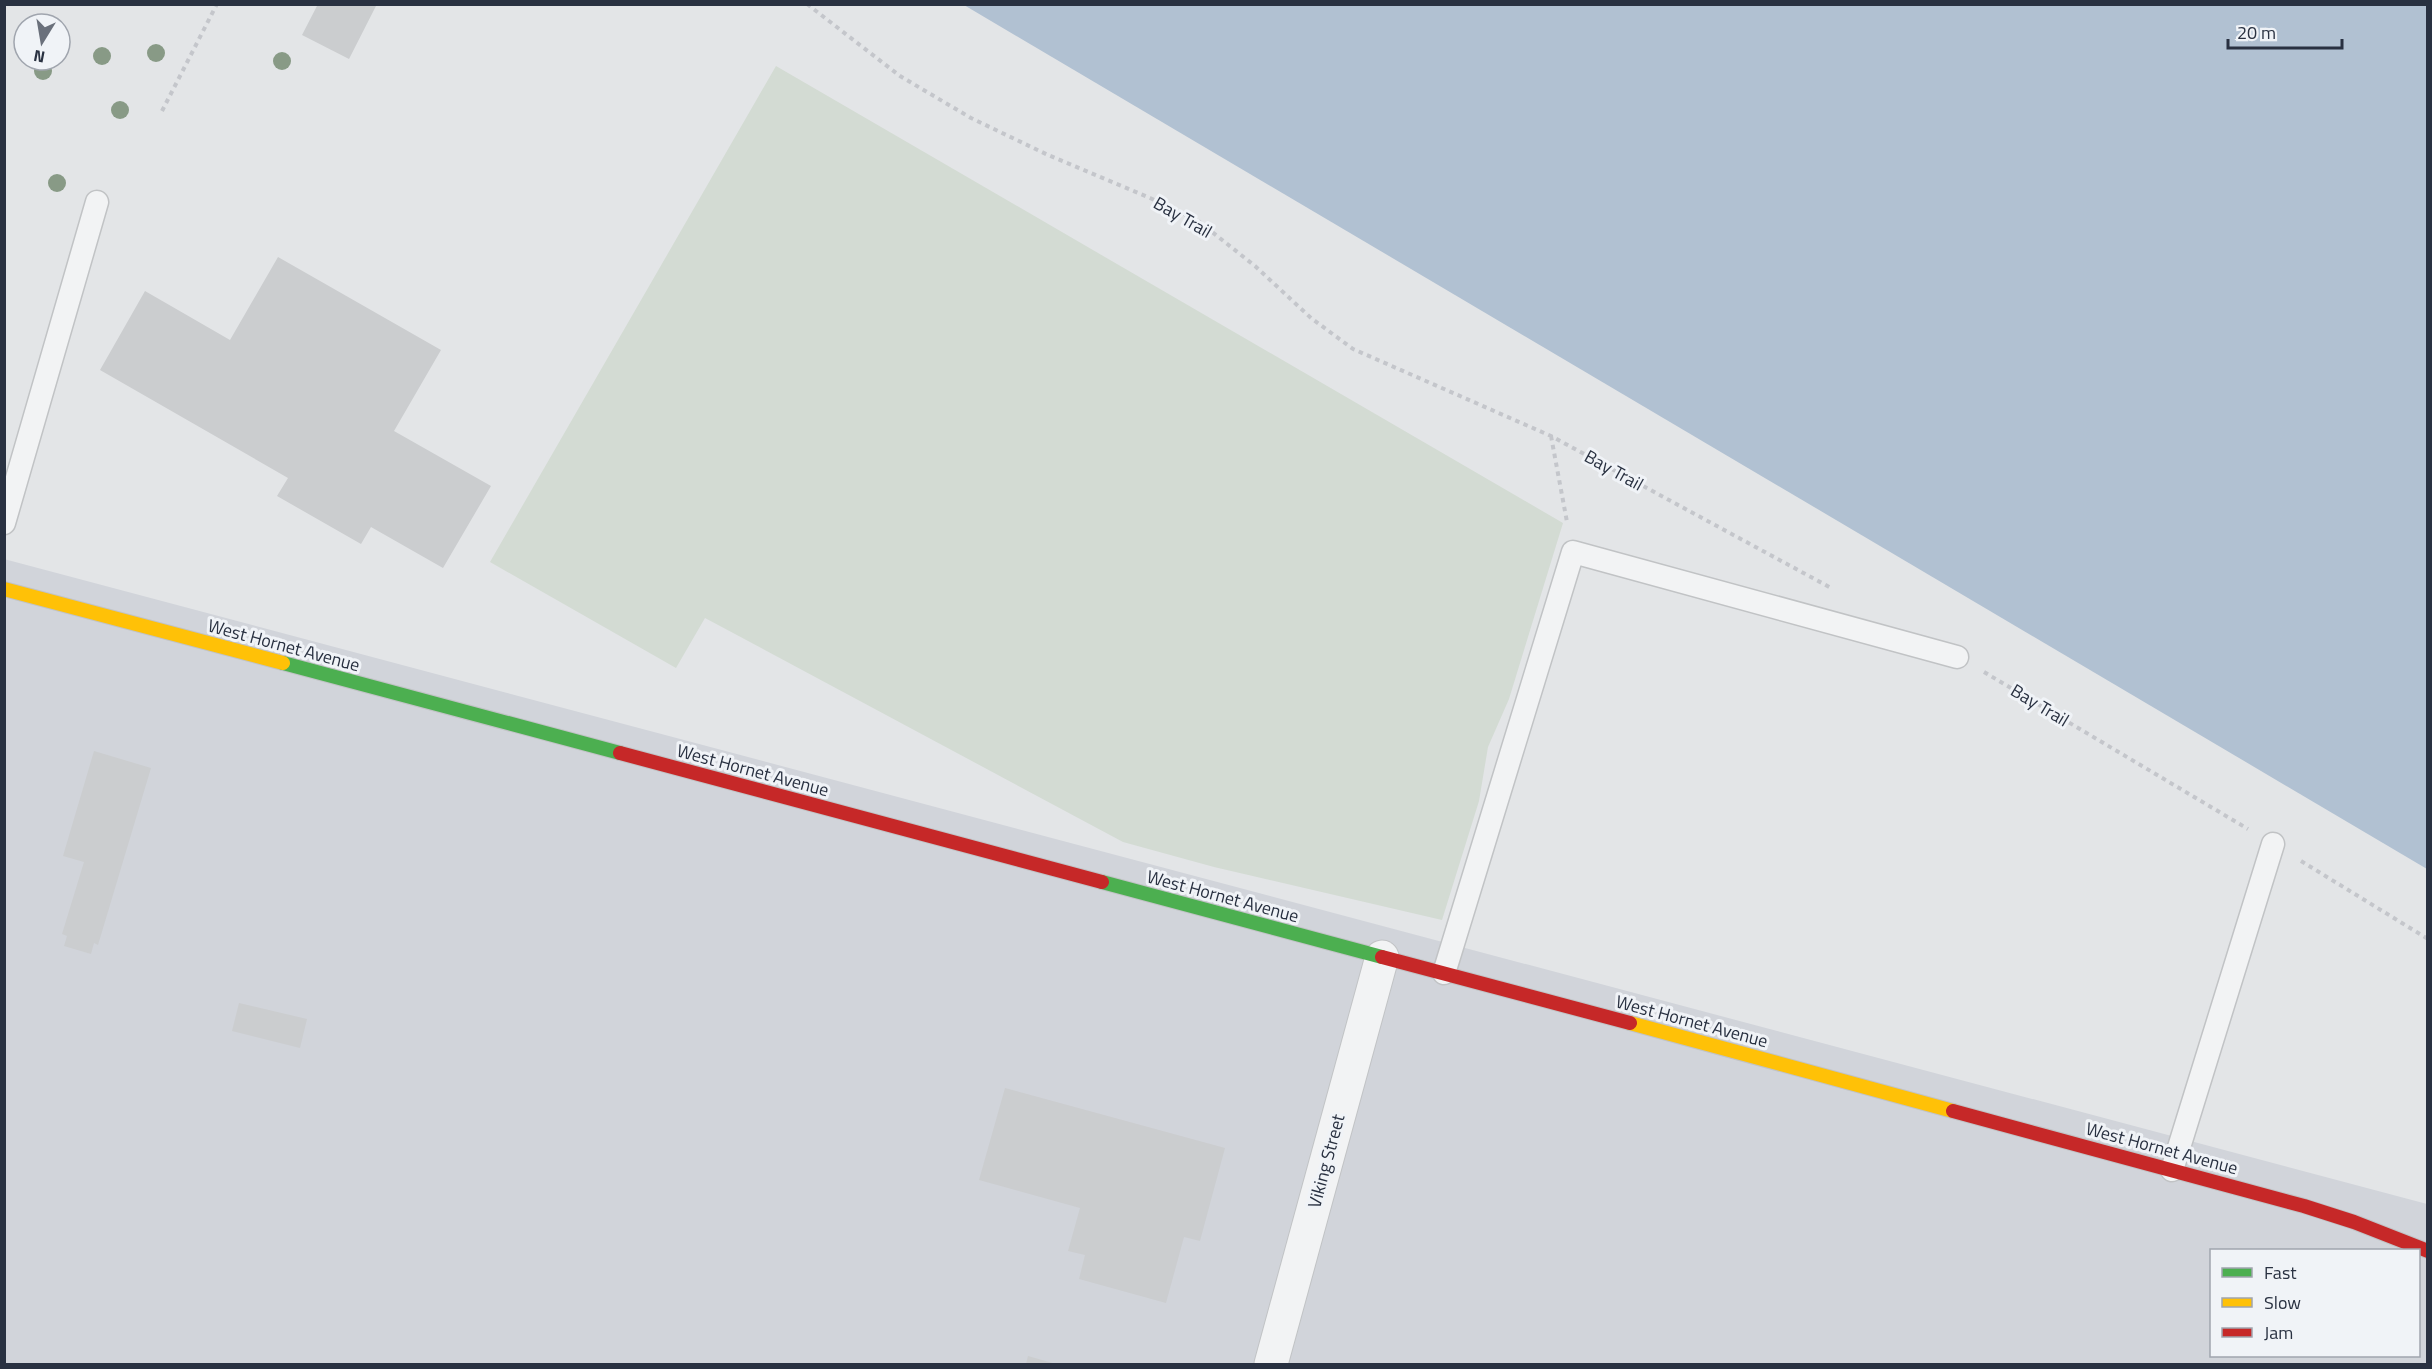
<svg xmlns="http://www.w3.org/2000/svg" width="2432" height="1369" viewBox="0 0 2432 1369" font-family="'Titillium Web',sans-serif">
  <style>
    .built { fill: #d1d4da; fill-rule: evenodd }
    .green { fill: #d3dbd3 }
    .water { fill: #b1c1d2 }
    .building { fill: #cbcdcf }
    .lines { fill: none; stroke-linecap: round; stroke-linejoin: round }
    .lane-casing { stroke: #c1c3c5; stroke-width: 25 }
    .street-casing { stroke: #c1c3c5; stroke-width: 35 }
    .fast-casing { stroke: #c1c3c5; stroke-width: 16 }
    .slow-casing { stroke: #c1c3c5; stroke-width: 16 }
    .jam-casing { stroke: #c1c3c5; stroke-width: 16 }
    .path { stroke: #c4c6cb; stroke-width: 4; stroke-dasharray: 4.5 4.5; stroke-linecap: butt }
    .lane { stroke: #f2f3f4; stroke-width: 22 }
    .street { stroke: #f2f3f4; stroke-width: 33 }
    .fast { stroke: #4caf50; stroke-width: 14 }
    .slow { stroke: #ffc107; stroke-width: 14 }
    .jam { stroke: #c62828; stroke-width: 14 }
    .tree { fill: #889a86 }
    .labels { text-anchor: middle; dominant-baseline: central; stroke-width: 6; stroke-linejoin: round; paint-order: stroke }
    .street-label { font-size: 18px; fill: #293141; stroke: #f0f3f7 }
  </style>
  <rect width="100%" height="100%" fill="#e3e5e7"/>
  <!-- built -->
  <path class="built" d="M4,559L2427,1204V1364H5ZM2212,1250H2418V1356H2212Z"/>
  <!-- green -->
  <path class="green" d="M776,66L1563,523L1509,699L1488,747L1479,801L1442,920L1214,867L1123,842L705,618L676,668L490,562Z"/>
  <!-- water -->
  <path class="water" d="M964,5H2427V869Z"/>
  <!-- building -->
  <path class="building" d="M318,4H377L349,59L302,35Z
    M278,257L441,350L394,431L491,486L443,568L371,527L361,544L277,496L288,478L100,370L145,291L230,340Z
    M94,751L151,768L98,945L94,943L91,954L64,946L67,936L62,934L84,862L63,856Z
    M239,1003L307,1019L300,1048L232,1031Z
    M1005,1088L1225,1148L1200,1241L1184,1237L1166,1303L1079,1279L1085,1255L1068,1251L1080,1208L979,1180Z
    M1028,1356L1056,1364H1026Z"/>
  <g class="lines">
    <!-- lane casing -->
    <g class="lane-casing">
      <path id="lane" d="M4,523L97,202
        M1444,973L1573,552L1957,657
        M2172,1170L2273,844"/>
    </g>
    <!-- street casing -->
    <g class="street-casing">
      <path id="street" d="M1271,1364L1382,957"/>
    </g>
    <!-- fast casing -->
    <g class="fast-casing">
      <path id="fast" d="M283,663L620,753
        M1102,882L1382,957"/>
    </g>
    <!-- slow casing -->
    <g class="slow-casing">
      <path id="slow" d="M4,589L283,663
        M1630,1023L1953,1111"/>
    </g>
    <!-- jam casing -->
    <g class="jam-casing">
      <path id="jam" d="M620,753L1102,882
        M1382,957L1630,1023
        M1953,1111L2304,1206L2354,1222L2428,1251"/>
    </g>
    <!-- path -->
    <path class="path" d="M807,4L900,76L971,118L1048,155L1150,198L1197,220L1255,266L1311,318L1353,349L1551,436L1833,589
      M162,111L217,4
      M1551,436L1567,522
      M1984,672L2248,829
      M2301,861L2428,939"/>
    <!-- lane -->
    <use href="#lane" class="lane"/>
    <!-- street -->
    <use href="#street" class="street"/>
    <!-- fast -->
    <use href="#fast" class="fast"/>
    <!-- slow -->
    <use href="#slow" class="slow"/>
    <!-- jam -->
    <use href="#jam" class="jam"/>
  </g>
  <!-- trees -->
  <g class="tree">
    <circle cx="156" cy="53" r="9"/>
    <circle cx="102" cy="56" r="9"/>
    <circle cx="282" cy="61" r="9"/>
    <circle cx="43" cy="71" r="9"/>
    <circle cx="120" cy="110" r="9"/>
    <circle cx="57" cy="183" r="9"/>
  </g>
  <g class="labels">
    <!-- street labels -->
    <g class="street-label">
      <text transform="translate(1183 217) rotate(30)">Bay Trail</text>
      <text transform="translate(1614 470) rotate(29)">Bay Trail</text>
      <text transform="translate(284 645) rotate(15)">West Hornet Avenue</text>
      <text transform="translate(2040 705) rotate(31)">Bay Trail</text>
      <text transform="translate(753 770) rotate(15)">West Hornet Avenue</text>
      <text transform="translate(1223 896) rotate(15)">West Hornet Avenue</text>
      <text transform="translate(1692 1021) rotate(15)">West Hornet Avenue</text>
      <text transform="translate(2162 1148) rotate(15)">West Hornet Avenue</text>
      <text transform="translate(1326 1161) rotate(-75)">Viking Street</text>
    </g>
  </g>
  <!-- border -->
  <rect width="2432" height="1369" fill="none" stroke="#293141" stroke-width="12"/>
  <!-- legend -->
  <rect x="2210" y="1249" width="210" height="108" fill="#f0f3f7" stroke="#a0a5ae" stroke-width="1.5"/>
  <rect x="2222" y="1268" width="30" height="9" fill="#4caf50" stroke="#a0a5ae" stroke-width="1.5"/>
  <text x="2264" y="1279" font-size="18" fill="#293141">Fast</text>
  <rect x="2222" y="1298" width="30" height="9" fill="#ffc107" stroke="#a0a5ae" stroke-width="1.5"/>
  <text x="2264" y="1309" font-size="18" fill="#293141">Slow</text>
  <rect x="2222" y="1328" width="30" height="9" fill="#c62828" stroke="#a0a5ae" stroke-width="1.5"/>
  <text x="2264" y="1339" font-size="18" fill="#293141">Jam</text>
  <!-- north arrow -->
  <g transform="translate(42 42) rotate(191)"><circle r="28" fill="#f0f3f7" stroke="#a0a5ae" stroke-width="1.5"/>
  <path d="M0-4.5L10 22L0 15L-10 22Z" fill="#6a707b"/>
  <text y="-9" font-size="16" font-weight="bold" text-anchor="middle" fill="#293141">N</text>
  </g>
  <!-- scale -->
  <path d="M2228 39v9h114v-9" fill="none" stroke="#293141" stroke-width="3"/>
  <text x="2237" y="39" font-size="18" fill="#293141" stroke="#f0f3f7" stroke-width="4.5" paint-order="stroke">20 m</text>
</svg>
